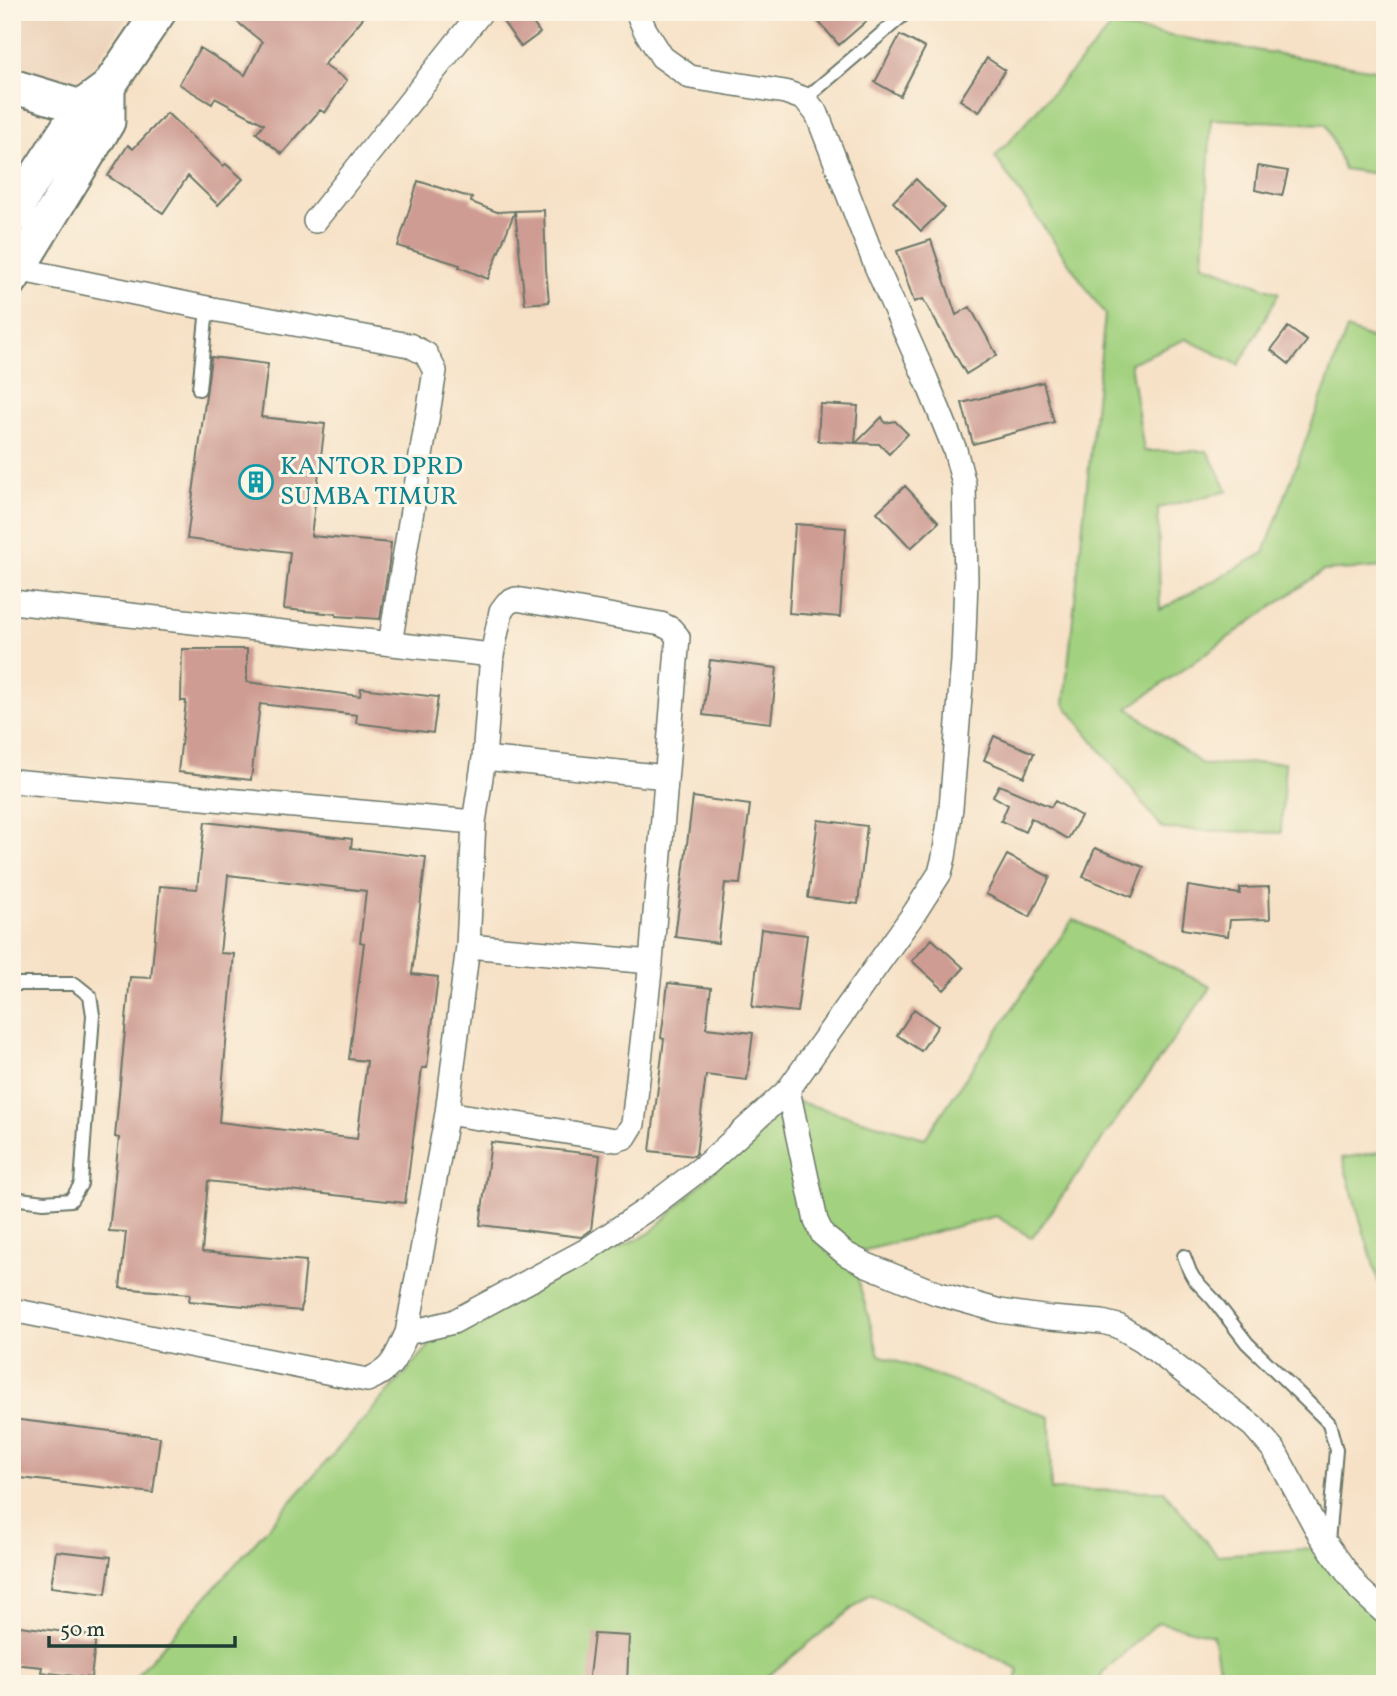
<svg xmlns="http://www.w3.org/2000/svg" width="1397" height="1696" viewBox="0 0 1397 1696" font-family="Vollkorn,serif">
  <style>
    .built { fill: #ecd2b9 }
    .green { fill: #a2d17f; stroke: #60875a; stroke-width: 2 }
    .building { fill: #ce9c93; fill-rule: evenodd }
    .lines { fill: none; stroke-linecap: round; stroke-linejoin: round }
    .lane-casing { stroke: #6a7667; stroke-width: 16 }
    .street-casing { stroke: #6a7667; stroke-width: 26 }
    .secondary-casing { stroke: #6a7667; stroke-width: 37 }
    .lane { stroke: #fff; stroke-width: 12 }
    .street { stroke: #fff; stroke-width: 23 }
    .secondary { stroke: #fff; stroke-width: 33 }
    .labels { text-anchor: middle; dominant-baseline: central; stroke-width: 6; stroke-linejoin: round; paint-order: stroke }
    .culture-label { font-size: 26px; fill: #0d838f; stroke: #fcf5e5; text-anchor: start }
  </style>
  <rect width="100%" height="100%" fill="#fcf5e5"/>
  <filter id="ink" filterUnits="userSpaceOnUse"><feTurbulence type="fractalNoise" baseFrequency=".0143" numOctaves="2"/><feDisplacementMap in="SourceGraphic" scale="14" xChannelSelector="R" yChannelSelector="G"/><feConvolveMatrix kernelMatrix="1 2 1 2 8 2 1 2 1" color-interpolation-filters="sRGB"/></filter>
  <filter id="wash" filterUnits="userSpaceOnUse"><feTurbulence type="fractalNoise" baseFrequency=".00686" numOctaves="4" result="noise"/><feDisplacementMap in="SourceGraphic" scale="28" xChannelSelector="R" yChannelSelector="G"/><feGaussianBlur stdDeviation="1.57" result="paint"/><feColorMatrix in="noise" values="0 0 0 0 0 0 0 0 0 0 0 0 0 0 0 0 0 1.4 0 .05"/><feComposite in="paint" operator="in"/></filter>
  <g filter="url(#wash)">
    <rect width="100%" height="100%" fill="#f6e1c6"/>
    <!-- built -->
    <path class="built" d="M12,12H131L81,85L12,63Z"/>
    <!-- green -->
    <path class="green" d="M1112,26L1375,70L1385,68V175L1344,169L1326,124L1211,119L1203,264L1279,293L1239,365L1186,339L1130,363L1144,451H1207L1228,491L1158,508L1160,610L1264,553L1347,329L1385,344V567L1323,571L1128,708L1203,765L1285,762L1281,833L1163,829L1064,704L1105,315L995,157Z
      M1073,919L1211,987L1032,1238L996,1216L851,1254L879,1355L1050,1417L1051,1490L1164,1491L1217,1555L1332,1547L1375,1601L1384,1684H1222L1213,1635L1158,1622L1102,1673L1099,1684H1016L1018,1669L870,1594L758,1684H129L438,1336L650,1233L789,1099L925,1138Z
      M1385,1151V1304L1342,1158Z"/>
    <g id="blocks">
      <!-- building -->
      <path class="building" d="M225,12H368L324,65L347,80L325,113L320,110L282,154L256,133L264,124L215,98L212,104L179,84L200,48L245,75L262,42Z
        M496,12H525L540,33L521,47Z
        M810,12H877L839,45Z
        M900,35L925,48L900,96L875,82Z
        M987,58L1005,70L979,112L960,100Z
        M167,113L223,166L226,164L243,179L218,205L188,176L163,213L108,176L128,145L133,149Z
        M1258,166L1288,171L1282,196L1255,190Z
        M916,179L945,208L921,231L893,202Z
        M418,181L472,198L471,202L497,212L515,211L488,279L459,267L460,265L398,246Z
        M544,210L546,269L549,302L525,304L515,211Z
        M931,240L956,315L970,307L997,355L966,374L923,299L914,302L897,251Z
        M1288,327L1307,341L1289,364L1271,350Z
        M211,357L268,364L261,417L325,424L311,536L391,543L389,563L380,619L336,616V614L284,609L290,552L187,539Z
        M1043,382L1054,422L973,444L962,403Z
        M820,404L858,406L855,443L818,441Z
        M882,417L885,423L895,421L908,434L889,454L879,444L856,443Z
        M905,486L939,522L911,548L877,512Z
        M795,524L846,528L840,617L789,613Z
        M182,649H247V682L360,696L361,688L438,697L433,733L356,723L357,715L260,704L251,780L178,772L186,701H181Z
        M710,660L777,668L771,723L703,715Z
        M994,736L1034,753L1024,777L984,760Z
        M999,785L1051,807L1055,801L1081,816L1068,839L1031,818L1025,832L1001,821L1008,805L993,796Z
        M693,797L750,805L740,884L725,883L718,943L675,937Z
        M818,820L867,826L858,904L808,898Z
        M205,822L352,839L351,848L426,857L412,974L438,977L427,1068H422L405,1203L208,1181L202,1252L306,1261L301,1311L189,1301L190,1294L120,1288L126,1232L109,1231L119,1138L115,1137L130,977L151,978L160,886L197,889ZM228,875L366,891L360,942L364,943L349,1059L367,1061L357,1139L219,1122L234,954L220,953Z
        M1095,848L1144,867L1132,897L1083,877Z
        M1007,855L1050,877L1030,917L986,894Z
        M1188,886L1240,894V888L1269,887L1270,919L1230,920L1228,936L1182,929Z
        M761,929L807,935L797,1012L752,1007Z
        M932,939L964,968L944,990L912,961Z
        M668,983L711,988L706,1028L753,1033L747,1080L706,1075L696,1154L694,1156L650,1151L664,1039L661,1038Z
        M914,1009L938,1026L921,1051L897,1035Z
        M491,1142L600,1155L591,1230L581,1237L480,1225Z
        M12,1419L160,1437L153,1493L12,1477Z
        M56,1551L111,1557L106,1594L51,1587Z
        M12,1625L96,1636L91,1678L41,1672L42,1667L12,1664Z
        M594,1634L629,1636L627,1684H588Z"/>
    </g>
  </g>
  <g filter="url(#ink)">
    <use href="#blocks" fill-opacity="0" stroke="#6a7667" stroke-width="2"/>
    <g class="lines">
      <!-- lane casing -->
      <g class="lane-casing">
        <path id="lane" d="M805,99L907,12
          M199,389L207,308
          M12,984H75L90,996L93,1015L81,1184L71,1200L44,1202L12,1198
          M1184,1256L1190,1272L1194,1279L1213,1299L1247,1343L1329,1423L1336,1450L1328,1542"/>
      </g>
      <!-- street casing -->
      <g class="street-casing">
        <path id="street" d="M315,221L481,12
          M17,269L207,308L409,345L426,354L435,371L390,644
          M12,602L492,655L484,758L474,822L468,946L447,1113L407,1333C395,1358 394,1369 367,1380L12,1310
          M484,758L666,777
          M12,781L474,822
          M468,946L651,962
          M788,1090L816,1221L823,1235L846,1254L867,1265L936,1293L1000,1311L1050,1318L1102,1322L1118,1326L1142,1340L1253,1426L1274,1450L1320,1535L1359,1589L1385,1613
          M447,1113L616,1140L625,1137L633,1124L651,962L678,637L671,629L661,624L516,599L507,603L501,611L492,655
          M407,1333L453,1322L585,1251L649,1208L708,1163L788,1090L915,912L940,873L944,857L951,808L963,661L966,580L964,484L955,450L926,379L876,266L817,114L805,99L785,92L690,77L662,57L645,30L637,12"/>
      </g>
      <!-- secondary casing -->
      <g class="secondary-casing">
        <path id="secondary" d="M12,86L81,107L99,117
          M12,217L27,190L81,107L108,87L159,12
          M12,279L108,122V87"/>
      </g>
      <!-- lane -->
      <use href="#lane" class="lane"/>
      <!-- street -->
      <use href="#street" class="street"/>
      <!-- secondary -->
      <use href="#secondary" class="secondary"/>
    </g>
  </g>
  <!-- icons -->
  <defs>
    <g id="building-ring" transform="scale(1.75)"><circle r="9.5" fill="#fcf5e5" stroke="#0f9aa8" stroke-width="1.5"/><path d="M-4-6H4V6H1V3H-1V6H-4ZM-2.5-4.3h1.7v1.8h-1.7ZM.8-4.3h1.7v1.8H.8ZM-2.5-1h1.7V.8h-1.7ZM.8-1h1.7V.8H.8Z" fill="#0f9aa8"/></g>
  </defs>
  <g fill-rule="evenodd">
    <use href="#building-ring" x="256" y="482"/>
  </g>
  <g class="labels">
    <!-- culture labels -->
    <g class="culture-label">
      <text x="280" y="467">KANTOR DPRD<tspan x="280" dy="30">SUMBA TIMUR</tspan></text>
    </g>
  </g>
  <!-- margin -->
  <rect width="1397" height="1696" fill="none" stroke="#fcf5e5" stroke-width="42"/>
  <!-- scale -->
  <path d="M49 1636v10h186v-10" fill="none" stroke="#1f3d34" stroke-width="3.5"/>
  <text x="60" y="1636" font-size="21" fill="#1f3d34" stroke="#fcf5e5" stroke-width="5" paint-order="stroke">50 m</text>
</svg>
